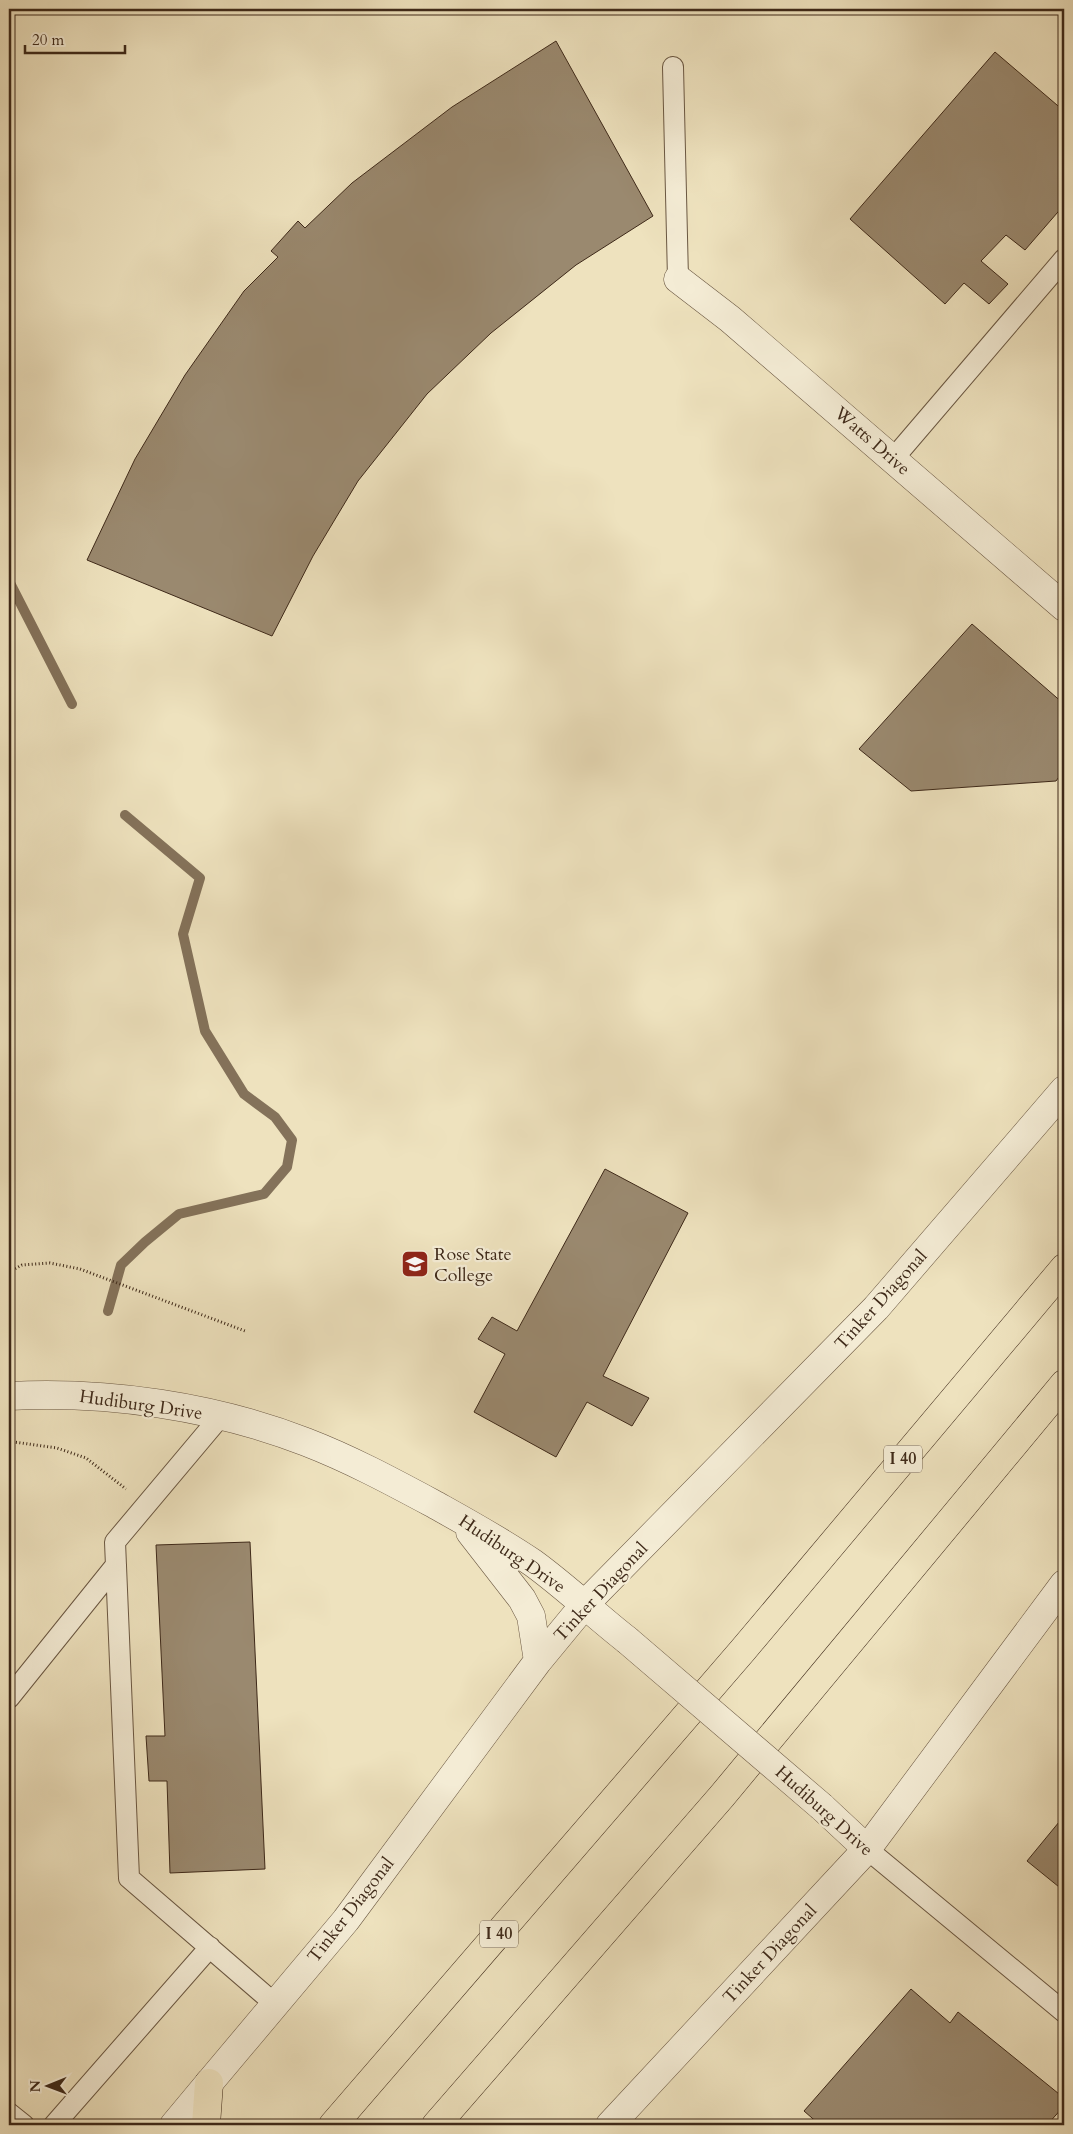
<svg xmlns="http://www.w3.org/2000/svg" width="1073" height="2134" viewBox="0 0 1073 2134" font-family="Cardo,serif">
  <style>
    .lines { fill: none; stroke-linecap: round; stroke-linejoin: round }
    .stream { stroke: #84725a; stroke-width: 10 }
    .building { fill: #9a896f; stroke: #3e2919 }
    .service-casing { stroke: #6a5742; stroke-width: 22 }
    .minor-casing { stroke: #6a5742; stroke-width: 29 }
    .tertiary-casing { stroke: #6a5742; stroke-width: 29 }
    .motorway-casing { stroke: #3e2919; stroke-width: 29 }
    .path { stroke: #3e2919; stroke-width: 3; stroke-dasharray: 1 2.5; stroke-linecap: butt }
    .service { stroke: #f4ecd5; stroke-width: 20 }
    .minor { stroke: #f4ecd5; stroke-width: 28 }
    .tertiary { stroke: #f4ecd5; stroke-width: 28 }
    .motorway { stroke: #eee2be; stroke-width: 28 }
    .tertiary-bridge-casing { stroke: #6a5742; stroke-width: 29; stroke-linecap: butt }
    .tertiary-bridge { stroke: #f4ecd5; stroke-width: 28 }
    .labels { text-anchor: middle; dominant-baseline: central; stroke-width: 4.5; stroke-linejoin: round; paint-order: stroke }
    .shield { fill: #f4ecd5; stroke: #756451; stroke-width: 1 }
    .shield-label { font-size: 16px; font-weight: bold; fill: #3e2919 }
    .street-label { font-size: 18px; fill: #3e2919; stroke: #f4ecd5 }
    .poi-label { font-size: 18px; fill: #3e2919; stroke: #f4ecd5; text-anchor: start }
  </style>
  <rect width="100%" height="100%" fill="#eee2be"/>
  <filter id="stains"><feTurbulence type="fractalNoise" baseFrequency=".004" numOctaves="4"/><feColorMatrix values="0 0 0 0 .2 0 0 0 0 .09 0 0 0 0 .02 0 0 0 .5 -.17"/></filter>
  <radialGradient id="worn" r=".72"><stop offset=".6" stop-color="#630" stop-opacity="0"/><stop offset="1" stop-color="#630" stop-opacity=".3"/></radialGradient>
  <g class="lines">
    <!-- stream -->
    <path class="stream" d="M9,581L72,704
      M108,1311L121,1265L145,1242L179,1214L264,1194L287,1167L292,1140L275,1117L244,1094L205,1031L183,934L200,878L125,815"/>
  </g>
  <!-- building -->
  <path class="building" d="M556,41L653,216L576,265L491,333L427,394L358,481L313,556L272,636L87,560L135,459L185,375L244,291L278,257L271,251L298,221L305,228L352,183L452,107Z
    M995,52L1064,111V159L1061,162L1064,164V205L1025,250L1006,235L981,261L1008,284L989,304L964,283L945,304L850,219Z
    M972,624L1064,704V770L1056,781L911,791L859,749Z
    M605,1169L688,1213L603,1376L649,1398L632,1426L587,1402L556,1457L474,1412L505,1354L478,1339L492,1317L517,1331Z
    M250,1542L265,1869L170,1873L167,1781H149L146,1736H165L156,1545Z
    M1064,1816V1891L1027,1861Z
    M911,1989L950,2023L958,2012L1064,2098V2106L1047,2125H820L804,2111Z"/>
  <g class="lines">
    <!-- service casing -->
    <g class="service-casing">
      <path id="service" d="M673,67L678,279
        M893,459L1064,259
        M220,1417L115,1542L129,1878L275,2004
        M9,1698L116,1565
        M867,1849L1064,2012
        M9,2113L24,2125
        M54,2125L210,1947"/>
    </g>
    <!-- minor casing -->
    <g class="minor-casing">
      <path id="minor" d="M678,279L730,319L1064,607
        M867,1849L1064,1584
        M174,2125L209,2083"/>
    </g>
    <!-- tertiary casing -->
    <g class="tertiary-casing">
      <path id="tertiary" d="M9,1396C108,1391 213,1406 306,1442C350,1459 391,1481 432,1503C466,1522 501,1541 533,1563C566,1587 595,1615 627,1640
        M470,1532L522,1599L531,1616L538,1661
        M209,2083L346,1920L538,1661L585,1604L876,1308L1064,1090
        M610,2125L867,1849L822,1807"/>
    </g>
    <!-- motorway casing -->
    <g class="motorway-casing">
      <path id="motorway" d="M206,2125L209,2083
        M333,2125L743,1650L1064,1268
        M436,2125L722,1796L1064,1384"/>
    </g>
    <!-- path -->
    <path class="path" d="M9,1272L22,1265L50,1263L80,1269L245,1331
      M9,1443L14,1442L57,1448L86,1458L126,1489"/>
    <!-- service -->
    <use href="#service" class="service"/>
    <!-- minor -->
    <use href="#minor" class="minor"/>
    <!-- tertiary -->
    <use href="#tertiary" class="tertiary"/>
    <!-- motorway -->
    <use href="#motorway" class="motorway"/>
    <!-- tertiary-bridge casing -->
    <g class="tertiary-bridge-casing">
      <path id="tertiary-bridge" d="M627,1640L822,1807"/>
    </g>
    <!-- tertiary-bridge -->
    <use href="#tertiary-bridge" class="tertiary-bridge"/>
  </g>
  <!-- icons -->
  <defs>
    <g id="university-square" transform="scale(1.4375)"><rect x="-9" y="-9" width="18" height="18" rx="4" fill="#8f2418" stroke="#f4ecd5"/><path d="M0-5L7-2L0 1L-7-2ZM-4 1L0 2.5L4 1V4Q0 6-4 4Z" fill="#fff"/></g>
  </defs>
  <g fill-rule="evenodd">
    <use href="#university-square" x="415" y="1264"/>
  </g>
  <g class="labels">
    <!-- shield labels -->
    <g class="shield">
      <rect x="884" y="1445.5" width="38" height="27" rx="4"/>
      <rect x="480" y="1920.5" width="38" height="27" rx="4"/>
    </g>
    <g class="shield-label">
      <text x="903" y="1459">I 40</text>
      <text x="499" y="1934">I 40</text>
    </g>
    <!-- street labels -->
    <g class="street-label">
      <text transform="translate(872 441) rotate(41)">Watts Drive</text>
      <text transform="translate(881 1300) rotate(-48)">Tinker Diagonal</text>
      <text transform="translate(141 1405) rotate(8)">Hudiburg Drive</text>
      <text transform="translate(512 1554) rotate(34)">Hudiburg Drive</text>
      <text transform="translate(601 1592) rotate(-47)">Tinker Diagonal</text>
      <text transform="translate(824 1811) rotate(42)">Hudiburg Drive</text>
      <text transform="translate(351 1910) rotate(-52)">Tinker Diagonal</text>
      <text transform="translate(770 1954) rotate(-47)">Tinker Diagonal</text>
    </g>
    <!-- poi labels -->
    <g class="poi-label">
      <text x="434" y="1254">Rose State<tspan x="434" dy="21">College</tspan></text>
    </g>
  </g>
  <!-- margin -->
  <rect width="1073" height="2134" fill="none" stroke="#eee2be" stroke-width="30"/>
  <rect x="10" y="10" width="1053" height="2114" fill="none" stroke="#3e2919" stroke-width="2.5"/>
  <rect x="15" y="15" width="1043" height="2104" fill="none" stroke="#3e2919"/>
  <!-- north arrow -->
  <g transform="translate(48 2086) rotate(269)" stroke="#f4ecd5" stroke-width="4" paint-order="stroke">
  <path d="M0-4L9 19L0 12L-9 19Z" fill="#3e2919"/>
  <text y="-8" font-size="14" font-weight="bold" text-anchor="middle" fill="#3e2919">N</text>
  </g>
  <!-- scale -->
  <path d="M25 45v8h100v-8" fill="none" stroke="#3e2919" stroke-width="2.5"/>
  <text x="32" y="45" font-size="15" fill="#3e2919" stroke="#f4ecd5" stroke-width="4" paint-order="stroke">20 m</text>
  <rect width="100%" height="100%" filter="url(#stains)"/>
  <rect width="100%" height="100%" fill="url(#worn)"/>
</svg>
